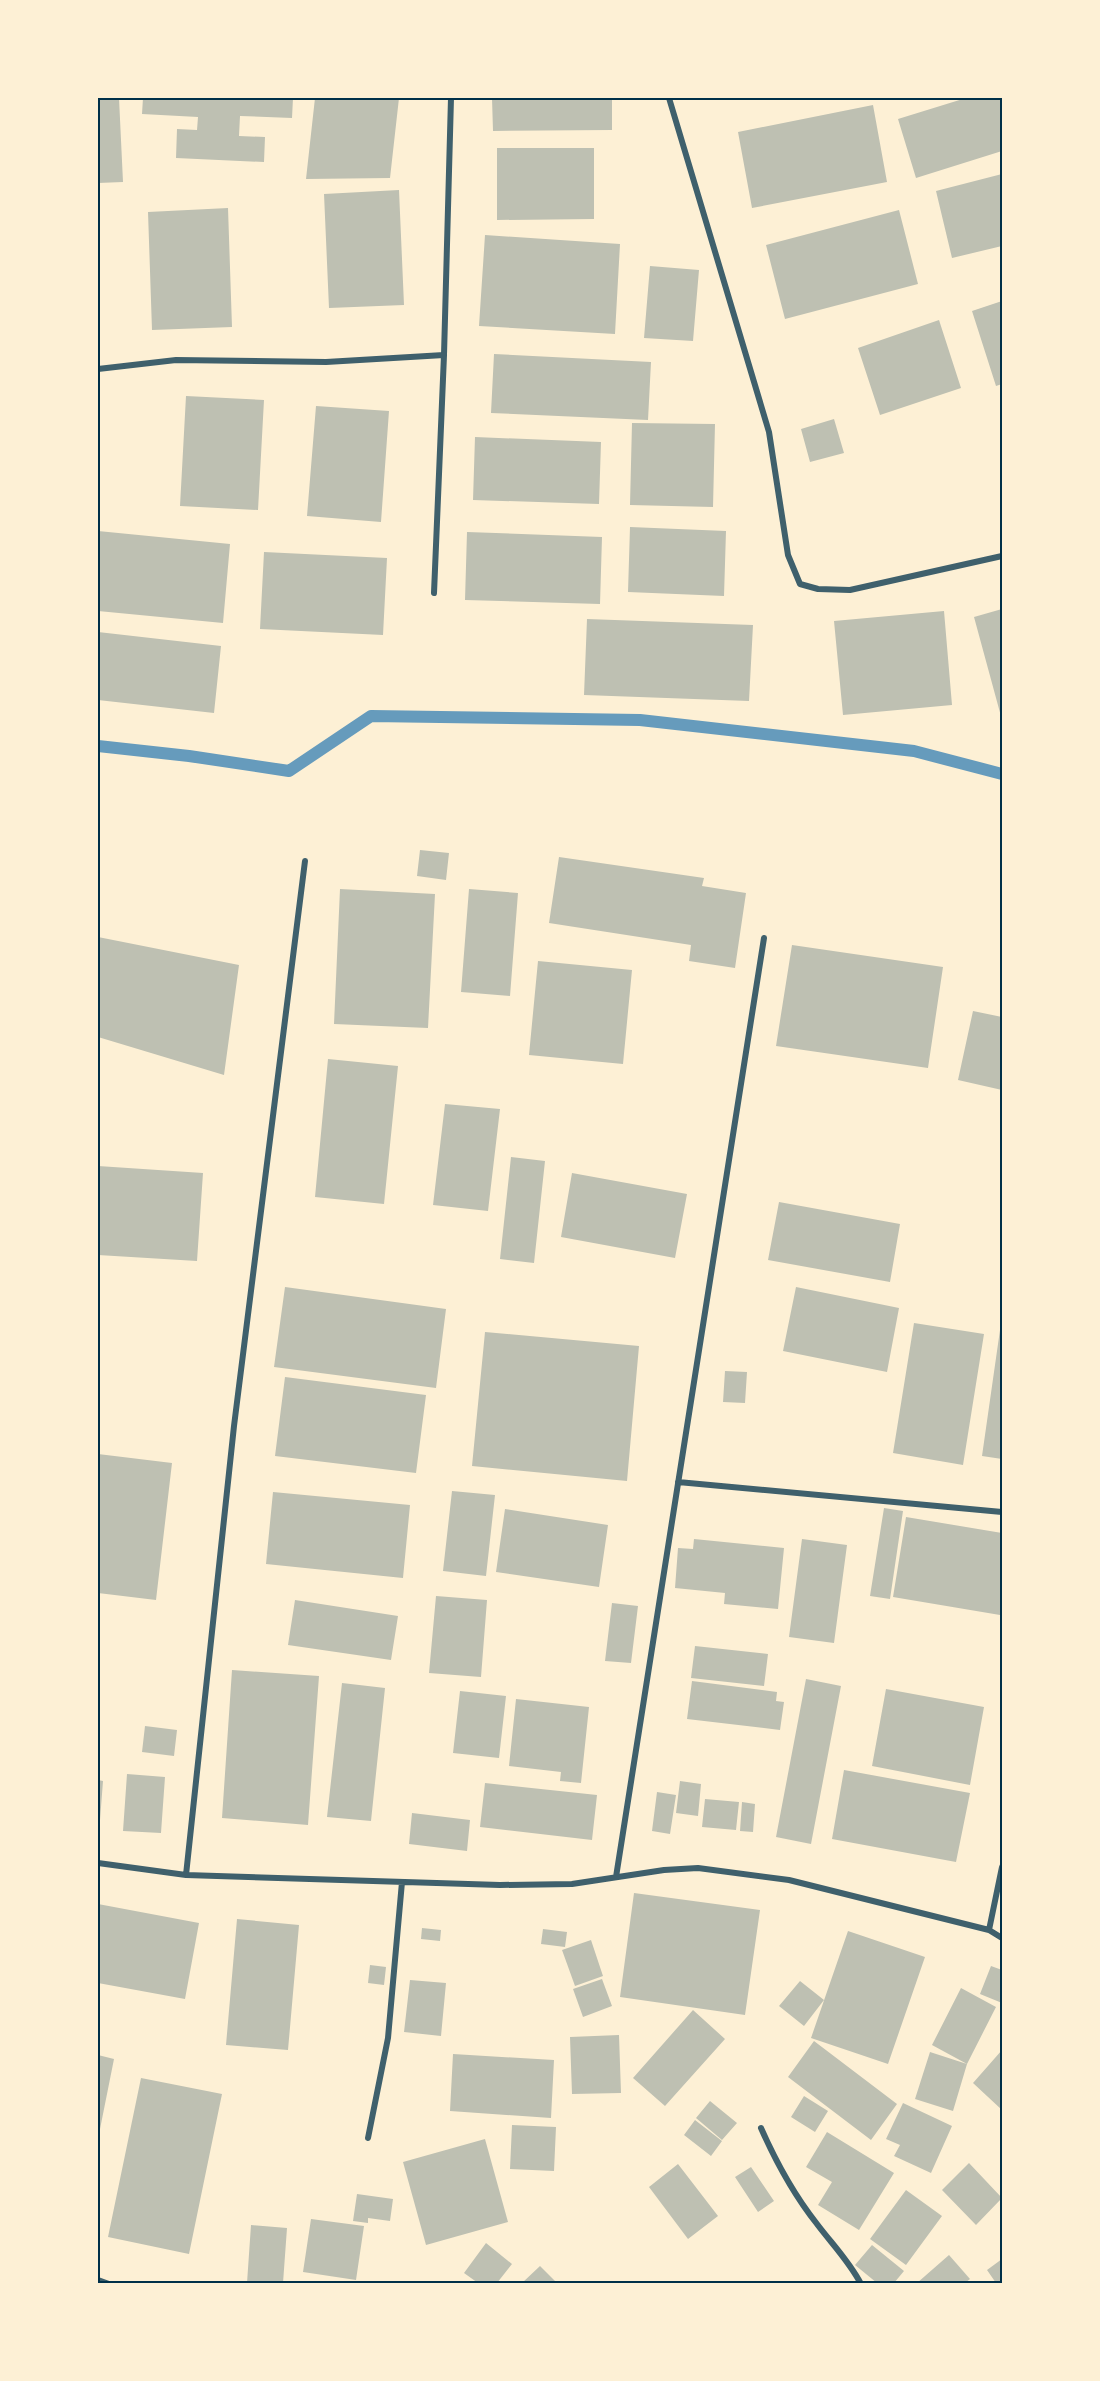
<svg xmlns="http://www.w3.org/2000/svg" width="1100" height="2381" viewBox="0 0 1100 2381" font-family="'Noto Sans',sans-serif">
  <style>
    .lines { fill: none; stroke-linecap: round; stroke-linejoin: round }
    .stream { stroke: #669bbc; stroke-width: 12 }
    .building { fill: #bec0b2 }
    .minor { stroke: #3f606c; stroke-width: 6 }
    .neatline { fill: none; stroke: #003049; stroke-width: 2 }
  </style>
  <rect width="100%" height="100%" fill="#fdf0d5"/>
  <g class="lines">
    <!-- stream -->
    <path class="stream" d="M98,746L189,756L289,771L371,716L640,720L914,751L1002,774"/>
  </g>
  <!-- building -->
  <path class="building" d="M98,98H119L123,182L98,183Z
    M143,98H293L292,118L240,116L239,136L265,137L264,162L176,158L177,129L197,130L198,117L142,114Z
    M315,98H399L390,178L306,179Z
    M492,98H612V130L493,131Z
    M966,98H1002V151L916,178L898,119Z
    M873,105L887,182L752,208L738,132Z
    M497,148H594V219L497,220Z
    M1002,174V246L952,258L936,191Z
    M399,190L404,305L329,308L324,194Z
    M228,208L232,327L152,330L148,212Z
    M899,210L918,284L785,319L766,245Z
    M485,235L620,244L615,334L479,326Z
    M650,266L699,270L693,341L644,338Z
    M1002,301V384L996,386L972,311Z
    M939,320L961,388L880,415L858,348Z
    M494,354L651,362L648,420L491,413Z
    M186,396L264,400L258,510L180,506Z
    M316,406L389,411L381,522L307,516Z
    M834,419L844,453L810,462L801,429Z
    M632,423L715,424L713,507L630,505Z
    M475,437L601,442L599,504L473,500Z
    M630,527L726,531L724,596L628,592Z
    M98,531L230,544L223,623L98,611Z
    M467,532L602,537L600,604L465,600Z
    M264,552L387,558L383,635L260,629Z
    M1002,609V720L974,617Z
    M944,611L952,705L843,715L834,621Z
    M587,619L753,625L749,701L584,695Z
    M98,632L221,646L214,713L98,700Z
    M420,850L449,853L446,880L417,876Z
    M559,857L704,878L702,886L746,893L735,968L689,961L691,945L549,923Z
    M340,889L435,894L428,1028L334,1024Z
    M469,889L518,893L510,996L461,992Z
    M98,937L239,965L224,1075L98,1037Z
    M792,945L943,967L928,1068L776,1046Z
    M538,961L632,970L623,1064L529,1055Z
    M973,1011L1002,1017V1090L958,1080Z
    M328,1059L398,1066L384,1204L315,1197Z
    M445,1104L500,1109L488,1211L433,1205Z
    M511,1157L545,1161L534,1263L500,1259Z
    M98,1166L203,1173L197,1261L98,1255Z
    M572,1173L687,1194L675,1258L561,1237Z
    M779,1202L900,1224L890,1282L768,1260Z
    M285,1287L446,1309L436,1388L274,1367Z
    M796,1287L899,1308L887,1372L783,1351Z
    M914,1323L984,1334L963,1465L893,1453Z
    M1001,1323H1002V1459L982,1456Z
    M485,1332L639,1346L627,1481L472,1466Z
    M725,1371L747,1372L745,1403L723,1402Z
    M285,1377L426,1395L416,1473L275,1456Z
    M98,1454L172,1463L156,1600L98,1593Z
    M452,1491L495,1495L486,1576L443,1571Z
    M273,1492L410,1505L403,1578L266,1564Z
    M884,1508L903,1511L890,1599L870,1596Z
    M505,1509L608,1525L599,1587L496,1572Z
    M906,1517L1002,1533V1598L1000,1615L893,1597Z
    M694,1539L784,1548L778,1609L724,1604L725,1593L675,1588L678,1548L693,1549Z
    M802,1539L847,1545L834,1643L789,1637Z
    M436,1596L487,1600L481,1677L429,1673Z
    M295,1600L398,1616L391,1660L288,1645Z
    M612,1603L638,1606L631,1663L605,1661Z
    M695,1646L768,1654L764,1686L691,1678Z
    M232,1670L319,1676L308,1825L222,1818Z
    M806,1679L841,1686L811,1844L776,1837Z
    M692,1681L777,1692L776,1701L784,1702L780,1730L687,1719Z
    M342,1683L385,1688L371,1821L327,1817Z
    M886,1689L984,1707L970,1785L872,1766Z
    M460,1691L506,1696L499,1758L453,1753Z
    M516,1699L589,1707L581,1783L560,1781L561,1772L509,1766Z
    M145,1726L177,1730L174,1756L142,1752Z
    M844,1770L970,1793L956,1862L832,1839Z
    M127,1774L165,1777L161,1833L123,1831Z
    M98,1780L103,1781L100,1820L98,1819Z
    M680,1781L701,1784L698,1816L676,1813Z
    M485,1783L597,1795L592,1840L480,1827Z
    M657,1792L676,1795L670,1834L652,1831Z
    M705,1799L739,1802L736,1830L702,1827Z
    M742,1802L755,1804L753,1832L740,1831Z
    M412,1813L470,1820L467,1851L409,1844Z
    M634,1893L760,1910L745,2015L620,1997Z
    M98,1904L199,1923L185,1999L98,1983Z
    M237,1919L299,1925L288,2050L226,2045Z
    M422,1928L441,1930L440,1941L421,1939Z
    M543,1929L567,1932L565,1947L541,1944Z
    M848,1931L925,1957L888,2064L811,2038Z
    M591,1940L603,1976L575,1986L562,1950Z
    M370,1965L386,1967L384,1985L368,1983Z
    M991,1966L1002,1970V2003L980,1994Z
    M602,1979L612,2006L583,2017L573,1989Z
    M410,1980L446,1983L441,2036L404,2032Z
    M800,1981L824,2000L804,2026L779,2006Z
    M961,1988L996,2007L967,2064L953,2111L915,2099L930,2052L967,2064L932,2045Z
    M693,2010L725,2039L665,2106L633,2078Z
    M619,2035L621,2093L572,2094L570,2037Z
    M814,2041L897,2104L871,2140L788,2077Z
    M1002,2050V2110L973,2083Z
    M453,2054L554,2060L551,2118L450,2111Z
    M98,2055L114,2059L99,2134H98Z
    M141,2078L222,2094L189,2254L108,2237Z
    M804,2096L828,2111L815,2132L791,2117Z
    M710,2101L737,2123L722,2140L696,2118Z
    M903,2103L952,2126L931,2173L894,2156L900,2145L886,2139Z
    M695,2120L722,2141L711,2156L684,2135Z
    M512,2125L556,2127L554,2171L510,2169Z
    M827,2132L894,2173L859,2230L818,2205L832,2182L806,2167Z
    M485,2139L508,2222L426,2245L403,2162Z
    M969,2163L1002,2198L976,2225L942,2190Z
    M678,2164L718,2216L688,2239L649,2187Z
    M751,2167L774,2201L758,2212L735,2177Z
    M906,2190L942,2216L906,2265L870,2239Z
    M357,2194L393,2199L390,2221L368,2218V2223L353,2221Z
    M311,2219L364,2226L356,2280L303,2272Z
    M251,2225L287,2228L283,2283H247Z
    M486,2243L512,2264L497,2283H478L464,2273Z
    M872,2245L904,2271L894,2283H877L855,2265Z
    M949,2255L970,2279L965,2283H917Z
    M1002,2259V2283H996L987,2270Z
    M540,2266L557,2283H522Z"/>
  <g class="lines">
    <!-- minor -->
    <path class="minor" d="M669,98L769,432L788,555L800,584L818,589L850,590L1002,556
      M98,369L176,360L326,362L444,355
      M434,593L444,355L451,98
      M678,1482L1002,1512
      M98,1863L186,1875L500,1885L572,1884L664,1870L698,1868L789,1880L989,1930L1002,1938
      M186,1875L234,1426L305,861
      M616,1877L764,938
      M989,1930L1002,1867
      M761,2128C776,2162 794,2195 817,2224C832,2244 849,2261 861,2284
      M368,2138L388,2038L402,1882
      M98,2280L109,2284"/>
  </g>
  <!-- border -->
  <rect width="1100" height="2381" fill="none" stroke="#fdf0d5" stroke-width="198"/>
  <rect x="99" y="99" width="902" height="2183" class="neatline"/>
</svg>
